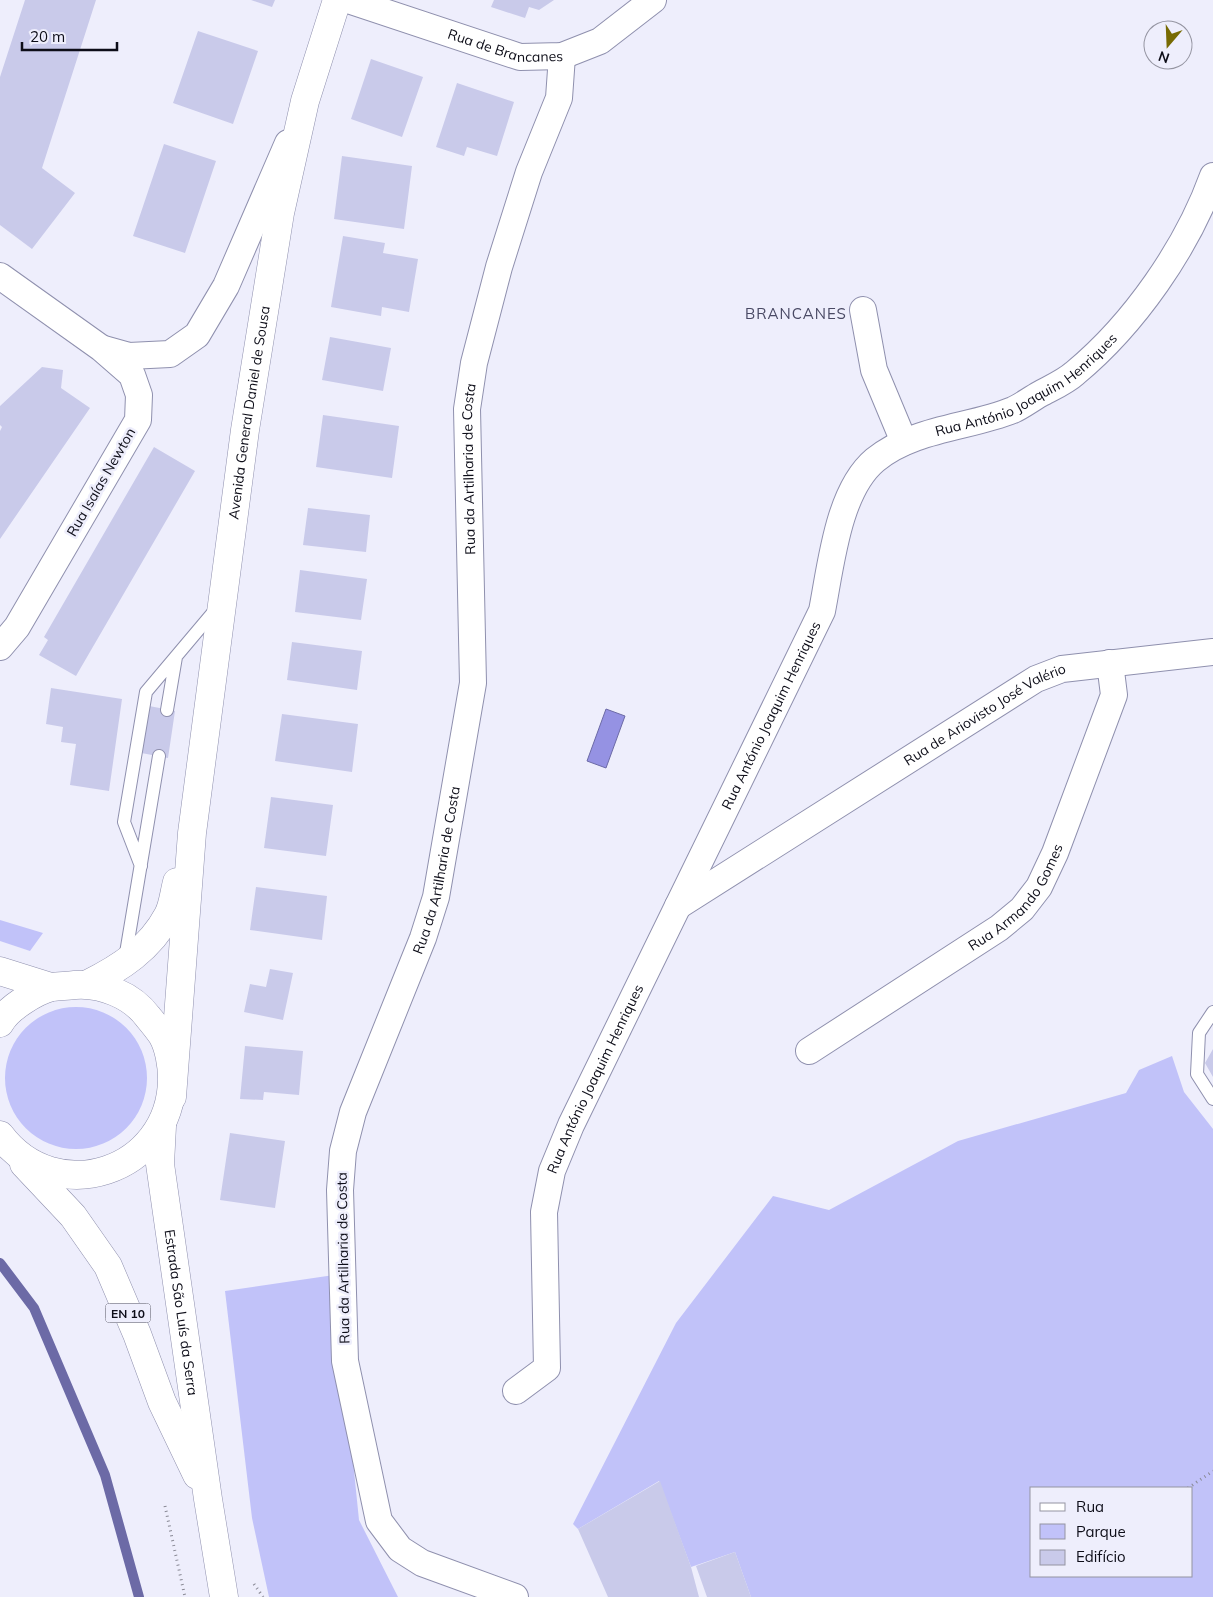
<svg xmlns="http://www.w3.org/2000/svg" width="1213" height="1597" viewBox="0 0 1213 1597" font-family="Mulish,sans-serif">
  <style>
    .green { fill: #c1c2f9; fill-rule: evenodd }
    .water { fill: #9592e3; stroke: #6c6aa6 }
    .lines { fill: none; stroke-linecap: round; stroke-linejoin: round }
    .stream { stroke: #6c6aa6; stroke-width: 10 }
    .building { fill: #c9caea }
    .lane-casing { stroke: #8f90ae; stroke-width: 14 }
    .street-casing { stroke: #8f90ae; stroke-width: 28 }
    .primary-casing { stroke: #8f90ae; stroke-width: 29 }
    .path { stroke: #898995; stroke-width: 3; stroke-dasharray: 1 4; stroke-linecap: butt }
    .lane { stroke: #fff; stroke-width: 12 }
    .street { stroke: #fff; stroke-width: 26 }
    .primary { stroke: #fff; stroke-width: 28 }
    .labels { text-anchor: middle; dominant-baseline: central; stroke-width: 5; stroke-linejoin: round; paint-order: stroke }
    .shield { fill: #eeeefc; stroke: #50505c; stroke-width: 1 }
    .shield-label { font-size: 12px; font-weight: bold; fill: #0d0d18 }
    .street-label { font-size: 14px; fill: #0d0d18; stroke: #eeeefc }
    .neighbourhood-label { font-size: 15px; letter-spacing: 1px; fill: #494964; stroke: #eeeefc }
  </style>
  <rect width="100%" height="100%" fill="#eeeefc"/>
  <!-- green -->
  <path class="green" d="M0,920L43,933L30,951L0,941Z
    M5 1078a71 71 0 1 1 142 0a71 71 0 1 1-142 0Z
    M1172,1056L1184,1092L1213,1129V1597H751L735,1552L691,1567L659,1481L578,1529L573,1524L676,1323L773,1196L829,1210L958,1141L1126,1093L1139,1070ZM1032,1488H1192V1576H1032Z
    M334,1275L359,1520L398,1597H269L252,1518L225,1291Z"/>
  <!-- water -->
  <path class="water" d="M606,709L625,716L606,768L587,761Z"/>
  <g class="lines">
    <!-- stream -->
    <path class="stream" d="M0,1263L34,1308L105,1475L139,1597"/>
  </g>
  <!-- building -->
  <path class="building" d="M25,0H96L42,168L75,193L32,249L0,225V77Z
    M251,0H275L272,7Z
    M494,0H554L539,10L529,7L525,18L491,7Z
    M198,31L258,51L233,124L173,103Z
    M371,59L423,77L402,137L351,119Z
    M457,83L514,102L497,156L467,147L464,156L436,147Z
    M164,144L216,161L185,253L133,236Z
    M342,156L412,166L404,229L334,219Z
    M343,236L385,243L383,253L418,259L409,312L382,307L381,316L331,307Z
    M330,337L391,348L383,391L322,380Z
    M42,367L63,370L61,388L90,408L0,539V431L2,427L0,425V406Z
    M323,415L399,426L392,478L316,467Z
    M154,447L195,471L76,676L39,655L48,640L44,637Z
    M308,508L370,515L366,552L303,545Z
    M300,570L367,579L361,620L295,612Z
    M292,642L362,651L357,690L287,680Z
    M51,688L122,699L109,791L70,785L76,744L61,742L63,727L46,724Z
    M144,705L175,711L168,758L136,752Z
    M282,714L358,724L352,772L275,761Z
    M271,797L333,805L326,856L264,848Z
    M256,887L327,896L322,940L250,930Z
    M270,969L293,973L283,1020L244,1012L250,984L266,987Z
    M245,1046L303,1051L299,1095L264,1092L263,1100L240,1099Z
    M1213,1049V1077L1205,1063Z
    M230,1133L285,1141L275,1208L220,1200Z
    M660,1481L691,1567L699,1597H608L578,1529Z
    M735,1552L751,1597H707L696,1566Z"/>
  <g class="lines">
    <!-- lane casing -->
    <g class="lane-casing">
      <path id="lane" d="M167,710L176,657
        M141,866L124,822L146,692L216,609
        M125,959L159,756
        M1213,1012L1199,1033L1197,1074L1213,1099"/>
    </g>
    <!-- street casing -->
    <g class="street-casing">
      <g id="street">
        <path id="s1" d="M348,0L520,57L562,56L600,41L653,0"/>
        <path d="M0,276L101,348L132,375L139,395L138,420L17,627L0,647"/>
        <path d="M863,310L874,370L904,442"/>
        <path d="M104,349L129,356L170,354L197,335L226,286L288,143"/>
        <path id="s2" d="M678,906L1036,679L1062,669L1213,652"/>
        <path id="s3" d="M809,1051L999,928L1022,909L1039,887L1055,853L1114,695L1110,663"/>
        <path id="s4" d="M516,1391L547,1368L544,1212L552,1171L571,1125L822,611C831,565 838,491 875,460C914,428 969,428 1013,410C1022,406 1031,399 1040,394C1051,388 1065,382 1075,373C1134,324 1187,248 1213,176"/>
        <path id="s5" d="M515,1597L422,1563L400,1549L379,1521L345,1361L340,1190L343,1151L353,1112L423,938L436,897L473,683L467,409L474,363L499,267L529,172L559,98L562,56"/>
      </g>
    </g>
    <!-- primary casing -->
    <g class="primary-casing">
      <g id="primary">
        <path d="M0,971L51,987"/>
        <path d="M88,984C120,968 150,949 168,915C173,906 174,893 177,882"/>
        <path d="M0,1023C8,1008 36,991 52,987C59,986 67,986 75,985C101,983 132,995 148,1017C153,1023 158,1029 162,1035C169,1047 172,1065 172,1079C171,1172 56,1210 0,1135"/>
        <path id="s6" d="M172,1097L192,833L245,430L280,213L305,101L337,0"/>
        <path id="s7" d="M162,1126L160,1164L208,1499L224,1597"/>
        <path d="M24,1164L73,1216L108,1266L137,1334L162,1402L197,1475"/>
      </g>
    </g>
    <!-- path -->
    <path class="path" d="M1188,1488L1213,1471
      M165,1506L185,1597
      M254,1584L263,1597"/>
    <!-- lane -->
    <use href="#lane" class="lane"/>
    <!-- street -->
    <use href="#street" class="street"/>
    <!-- primary -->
    <use href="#primary" class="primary"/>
  </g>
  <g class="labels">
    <!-- shield labels -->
    <rect class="shield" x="105.5" y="1303.5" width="45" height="19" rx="4"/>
    <g class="shield-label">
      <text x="128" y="1313">EN 10</text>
    </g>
    <!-- street labels -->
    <g class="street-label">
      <text stroke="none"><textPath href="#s1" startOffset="165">Rua de Brancanes</textPath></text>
      <text stroke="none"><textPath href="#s4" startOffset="1192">Rua António Joaquim Henriques</textPath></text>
      <text stroke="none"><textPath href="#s6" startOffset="689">Avenida General Daniel de Sousa</textPath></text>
      <text stroke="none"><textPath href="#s5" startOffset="1236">Rua da Artilharia de Costa</textPath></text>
      <text transform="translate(101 482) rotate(-60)">Rua Isaías Newton</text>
      <text stroke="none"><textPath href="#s4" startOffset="742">Rua António Joaquim Henriques</textPath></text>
      <text stroke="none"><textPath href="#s2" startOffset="362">Rua de Ariovisto José Valério</textPath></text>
      <text stroke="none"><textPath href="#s5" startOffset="831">Rua da Artilharia de Costa</textPath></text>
      <text stroke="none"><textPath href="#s3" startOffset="261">Rua Armando Gomes</textPath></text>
      <text stroke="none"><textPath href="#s4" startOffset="338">Rua António Joaquim Henriques</textPath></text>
      <text transform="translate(343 1258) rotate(-91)">Rua da Artilharia de Costa</text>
      <text stroke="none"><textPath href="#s7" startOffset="188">Estrada São Luís da Serra</textPath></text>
    </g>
    <!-- neighbourhood labels -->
    <g class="neighbourhood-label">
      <text x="796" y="313">BRANCANES</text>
    </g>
  </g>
  <!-- legend -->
  <rect x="1030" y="1487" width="162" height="90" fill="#eeeefc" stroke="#9494a1"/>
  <rect x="1040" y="1503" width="25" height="8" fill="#ffffff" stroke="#9494a1"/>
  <text x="1076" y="1512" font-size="15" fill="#0d0d18">Rua</text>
  <rect x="1040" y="1524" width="25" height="15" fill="#c1c2f9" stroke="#9494a1"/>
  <text x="1076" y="1537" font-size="15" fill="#0d0d18">Parque</text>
  <rect x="1040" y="1550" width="25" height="15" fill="#c9caea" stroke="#9494a1"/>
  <text x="1076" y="1562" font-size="15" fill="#0d0d18">Edifício</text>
  <!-- north arrow -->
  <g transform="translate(1168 45) rotate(199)"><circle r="24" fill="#eeeefc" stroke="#9494a1"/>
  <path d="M0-4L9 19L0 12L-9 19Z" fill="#776a03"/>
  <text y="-8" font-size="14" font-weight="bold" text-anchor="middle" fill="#0d0d18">N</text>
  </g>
  <!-- scale -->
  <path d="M22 42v8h95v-8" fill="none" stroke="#0d0d18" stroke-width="2.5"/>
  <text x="30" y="42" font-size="15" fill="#0d0d18" stroke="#eeeefc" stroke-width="4" paint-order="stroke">20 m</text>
</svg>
